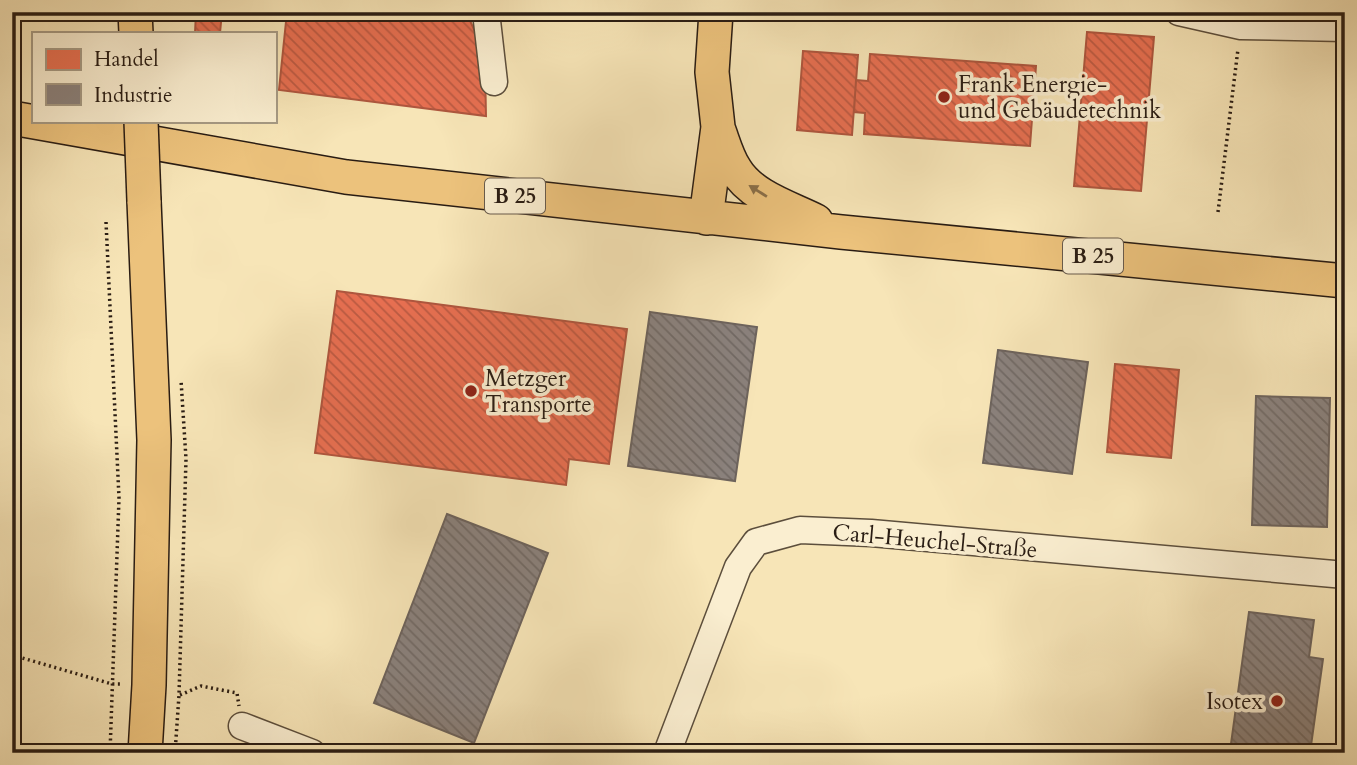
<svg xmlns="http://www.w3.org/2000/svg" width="1357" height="765" viewBox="0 0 1357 765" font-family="Cardo,serif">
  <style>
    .shops { fill: url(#shops-back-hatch); stroke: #ae563e; stroke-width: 2 }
    .industry { fill: url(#industry-back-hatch); stroke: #6d635c; stroke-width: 2 }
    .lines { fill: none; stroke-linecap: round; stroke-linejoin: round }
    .minor-casing { stroke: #5c4e3c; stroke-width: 29 }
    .major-casing { stroke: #291c13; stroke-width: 36 }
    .path { stroke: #291c13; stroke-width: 3.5; stroke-dasharray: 2 3.5; stroke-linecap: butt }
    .minor { stroke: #faeed0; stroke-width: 26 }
    .major { stroke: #ecc27c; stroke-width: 33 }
    .major-bridge-casing { stroke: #291c13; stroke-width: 36; stroke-linecap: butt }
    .major-bridge { stroke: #ecc27c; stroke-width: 33 }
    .oneway { fill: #8a6f48 }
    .poi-dot { fill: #8f2418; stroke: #faeed0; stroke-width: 2.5 }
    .labels { text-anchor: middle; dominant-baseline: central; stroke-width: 7; stroke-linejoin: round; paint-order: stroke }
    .shield { fill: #faeed0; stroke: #685b4c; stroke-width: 2 }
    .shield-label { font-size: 21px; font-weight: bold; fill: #291c13 }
    .poi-label { font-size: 23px; fill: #291c13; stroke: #faeed0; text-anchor: start }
    .street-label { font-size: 23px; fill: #291c13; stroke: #faeed0 }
  </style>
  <defs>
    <pattern id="shops-back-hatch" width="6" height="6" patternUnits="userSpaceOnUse" patternTransform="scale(1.75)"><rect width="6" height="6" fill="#e76f51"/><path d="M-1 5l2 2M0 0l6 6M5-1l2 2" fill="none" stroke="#bb5a42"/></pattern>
    <pattern id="industry-back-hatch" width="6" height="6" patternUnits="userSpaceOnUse" patternTransform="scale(1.75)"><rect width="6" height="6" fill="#8a817c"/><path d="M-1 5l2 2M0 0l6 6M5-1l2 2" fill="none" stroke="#716964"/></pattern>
  </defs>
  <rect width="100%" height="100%" fill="#f7e5b7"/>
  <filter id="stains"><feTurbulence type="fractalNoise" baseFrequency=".00286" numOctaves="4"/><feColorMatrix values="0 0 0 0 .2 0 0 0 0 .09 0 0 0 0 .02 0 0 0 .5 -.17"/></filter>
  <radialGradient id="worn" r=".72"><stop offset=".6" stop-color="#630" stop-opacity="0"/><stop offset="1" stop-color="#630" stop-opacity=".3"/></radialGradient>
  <!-- shops -->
  <path class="shops" d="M196,12H222L220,33H195Z
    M287,12H466L478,38L485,66L486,116L279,90Z
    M872,12H956L955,20Z
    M1087,32L1154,37L1141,191L1074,186Z
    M803,51L858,55L852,135L797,130Z
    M870,54L1036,66L1030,146L864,134L865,113L854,112L856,80L868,81Z
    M337,291L627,329L609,464L569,459L566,485L315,453Z
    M1115,364L1179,370L1171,458L1107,452Z"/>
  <!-- industry -->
  <path class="industry" d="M650,312L757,327L735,481L628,466Z
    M998,350L1088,362L1072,474L983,463Z
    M1256,396L1330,398L1327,527L1252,525Z
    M447,514L548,553L474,743L374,703Z
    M1249,612L1314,620L1309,657L1323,659L1310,753H1294L1231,744Z"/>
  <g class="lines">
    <!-- minor casing -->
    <g class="minor-casing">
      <path id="minor" d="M486,12L494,82
        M1179,12L1241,26L1345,28
        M242,726L312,753
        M667,753L738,567L756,542L800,530L871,533L1345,575"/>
    </g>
    <!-- major casing -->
    <g class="major-casing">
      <path id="major" d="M135,12L136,33
        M12,118L346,177L841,232L1345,281
        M718,128C723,141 727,157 735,169C752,197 788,207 816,221
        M144,201L154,440L149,685L145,753
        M706,218L718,127L712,72L716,12"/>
    </g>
    <!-- path -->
    <path class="path" d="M1218,212L1238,49
      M106,222L119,498L110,753
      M12,655L112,684H122
      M180,695L201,686L237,693L239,706
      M175,753L179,695L186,459L181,380"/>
    <!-- minor -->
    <use href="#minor" class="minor"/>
    <!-- major -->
    <use href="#major" class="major"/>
    <!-- major-bridge casing -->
    <g class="major-bridge-casing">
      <path id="major-bridge" d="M141,121L144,201"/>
    </g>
    <!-- major-bridge -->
    <use href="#major-bridge" class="major-bridge"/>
  </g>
  <!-- one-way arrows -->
  <defs><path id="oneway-solid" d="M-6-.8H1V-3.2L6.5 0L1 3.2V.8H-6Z" transform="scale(1.75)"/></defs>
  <use class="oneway" href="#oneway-solid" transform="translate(758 191) rotate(-148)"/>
  <!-- markers -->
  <g class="poi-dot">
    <circle cx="944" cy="97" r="7"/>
    <circle cx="471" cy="391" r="7"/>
    <circle cx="1277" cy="701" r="7"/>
  </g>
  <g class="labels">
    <!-- shield labels -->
    <g class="shield">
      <rect x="485" y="178.5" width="60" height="35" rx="5"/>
      <rect x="1063" y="238.5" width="60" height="35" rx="5"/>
    </g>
    <g class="shield-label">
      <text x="515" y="196">B 25</text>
      <text x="1093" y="256">B 25</text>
    </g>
    <!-- poi labels -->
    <g class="poi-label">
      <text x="958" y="84">Frank Energie-<tspan x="958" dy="26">und Gebäudetechnik</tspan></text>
      <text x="485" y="378">Metzger<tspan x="485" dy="26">Transporte</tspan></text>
      <text x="1263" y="701" text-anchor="end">Isotex</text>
    </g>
    <!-- street labels -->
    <g class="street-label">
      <text transform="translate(935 541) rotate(5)">Carl-Heuchel-Straße</text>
    </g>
  </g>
  <!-- margin -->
  <rect width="1357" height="765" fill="none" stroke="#f7e5b7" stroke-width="42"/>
  <rect x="14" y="14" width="1329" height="737" fill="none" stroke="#291c13" stroke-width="3.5"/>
  <rect x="21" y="21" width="1315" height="723" fill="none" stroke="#291c13" stroke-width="2"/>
  <!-- legend -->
  <rect x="32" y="32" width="245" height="91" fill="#faeed0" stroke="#a69a84" stroke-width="2"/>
  <rect x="46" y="49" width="35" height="21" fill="#e76f51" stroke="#a69a84" stroke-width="2"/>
  <text x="94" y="66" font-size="21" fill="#291c13">Handel</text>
  <rect x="46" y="84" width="35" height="21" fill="#8a817c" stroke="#a69a84" stroke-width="2"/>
  <text x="94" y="102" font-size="21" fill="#291c13">Industrie</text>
  <rect width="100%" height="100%" filter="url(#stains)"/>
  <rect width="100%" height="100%" fill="url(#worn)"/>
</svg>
